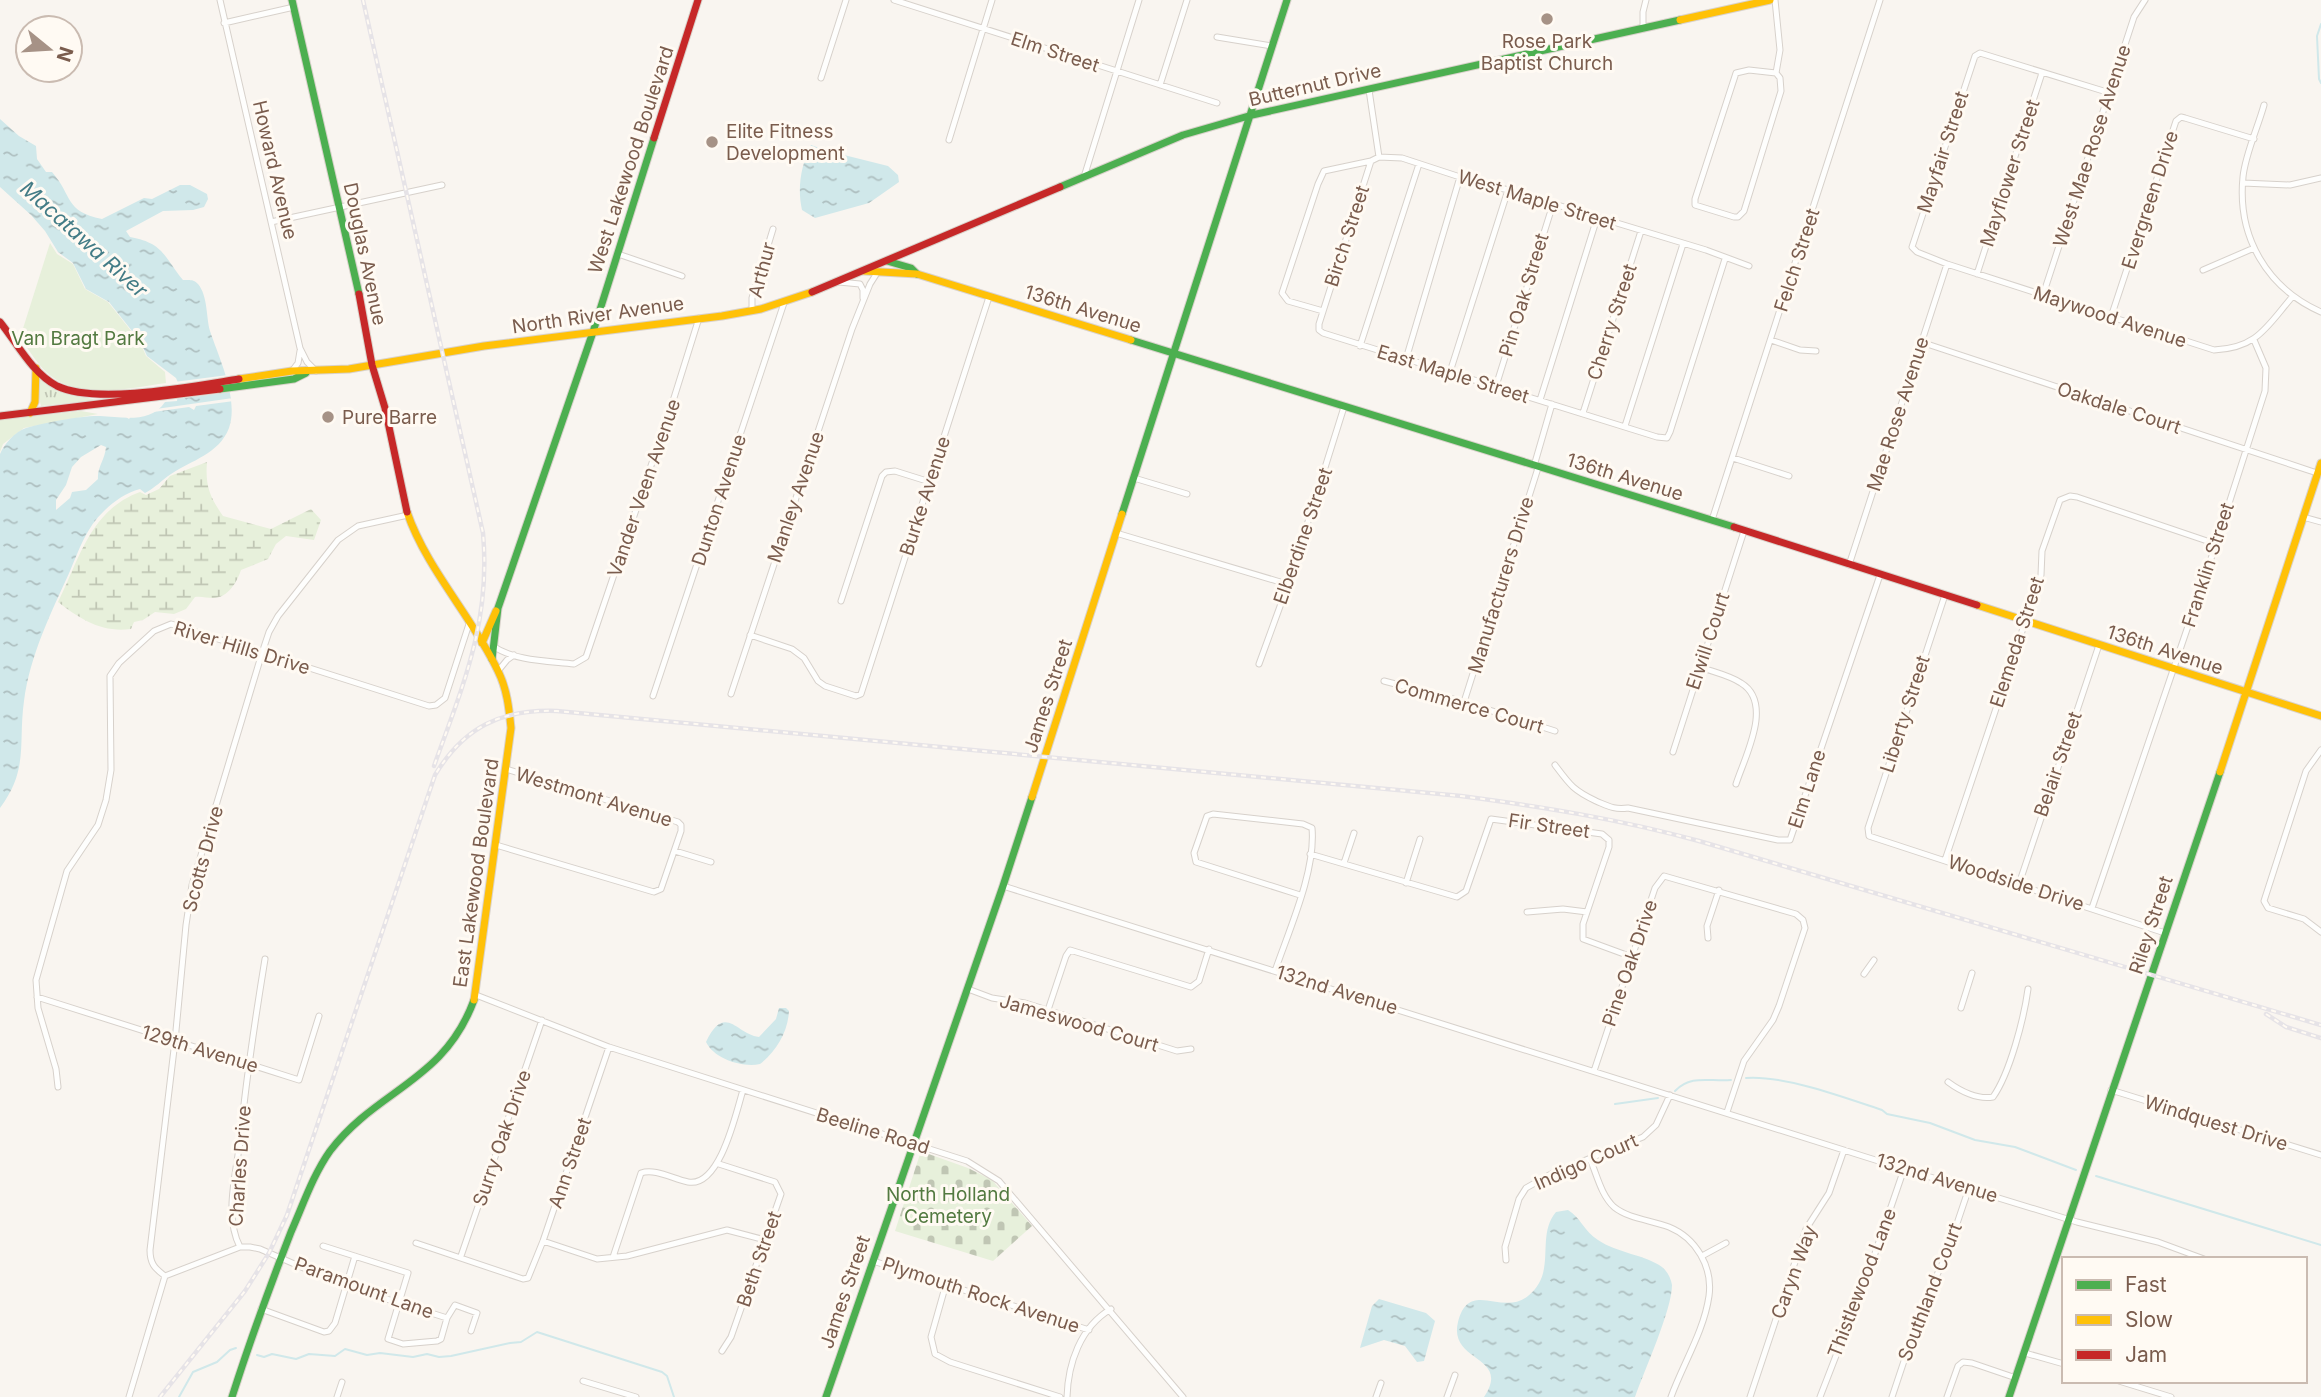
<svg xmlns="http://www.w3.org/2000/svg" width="2321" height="1397" viewBox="0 0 2321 1397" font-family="Inter,sans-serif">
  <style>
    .grass { fill: url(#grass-tufts) }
    .wetland { fill: url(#wetland-marsh) }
    .cemetery { fill: url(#cemetery-stones) }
    .green { fill: #e7f0db }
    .water { fill: url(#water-ripples); fill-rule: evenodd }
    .pier { fill: #f9f5f0 }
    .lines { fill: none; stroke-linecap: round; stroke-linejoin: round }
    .stream { stroke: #d0e8ea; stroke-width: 2 }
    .street-casing { stroke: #d7d1cb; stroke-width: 7 }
    .fast-casing { stroke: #d9d2cb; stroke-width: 9 }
    .slow-casing { stroke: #d9d2cb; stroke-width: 9 }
    .jam-casing { stroke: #d9d2cb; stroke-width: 9 }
    .street { stroke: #fefefd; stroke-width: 5 }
    .fast { stroke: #4caf50; stroke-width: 7 }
    .slow { stroke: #ffc107; stroke-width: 7 }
    .jam { stroke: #c62828; stroke-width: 7 }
    .rail-casing { stroke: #e6e3e7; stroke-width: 4.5 }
    .rail { stroke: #fffaf3; stroke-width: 2; stroke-dasharray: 5; stroke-linecap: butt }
    .poi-dot { fill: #a69286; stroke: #fffaf3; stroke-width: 2.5 }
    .labels { text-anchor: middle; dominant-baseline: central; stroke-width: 6; stroke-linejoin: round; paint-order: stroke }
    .poi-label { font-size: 19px; fill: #7a5c4d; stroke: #fffaf3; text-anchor: start }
    .street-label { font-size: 19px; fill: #7a5c4d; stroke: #fffaf3 }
    .park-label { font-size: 19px; fill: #537a41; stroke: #fffaf3 }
    .water-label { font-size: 21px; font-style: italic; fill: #437c86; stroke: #fffaf3 }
  </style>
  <defs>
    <pattern id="grass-tufts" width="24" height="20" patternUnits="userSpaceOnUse" patternTransform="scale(1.75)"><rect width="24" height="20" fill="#e7f0db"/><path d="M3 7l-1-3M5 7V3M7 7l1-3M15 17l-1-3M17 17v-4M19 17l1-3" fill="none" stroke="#c0c6b4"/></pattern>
    <pattern id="wetland-marsh" width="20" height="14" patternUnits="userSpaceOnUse" patternTransform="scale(1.75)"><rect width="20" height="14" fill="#e7f0db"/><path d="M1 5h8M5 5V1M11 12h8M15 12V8" fill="none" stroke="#c0c6b4"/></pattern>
    <pattern id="cemetery-stones" width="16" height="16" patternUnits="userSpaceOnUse" patternTransform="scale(1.75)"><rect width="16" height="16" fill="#e7f0db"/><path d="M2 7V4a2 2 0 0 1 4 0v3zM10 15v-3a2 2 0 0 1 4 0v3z" fill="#c0c6b4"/></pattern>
    <pattern id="water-ripples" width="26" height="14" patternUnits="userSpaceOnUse" patternTransform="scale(1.75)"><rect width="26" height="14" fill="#d0e8ea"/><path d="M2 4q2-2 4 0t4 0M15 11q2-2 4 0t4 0" fill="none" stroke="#aebfc0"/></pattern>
  </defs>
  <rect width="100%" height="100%" fill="#f9f5f0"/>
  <!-- grass -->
  <path class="grass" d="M37,376L57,391L97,400L41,406L35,381Z"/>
  <!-- wetland -->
  <path class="wetland" d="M207,462C205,486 210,497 223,516L271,529L311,509L321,520L314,540L286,536L276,544L268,559L241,570C237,582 228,598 213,598C207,598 201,596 195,597L186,609L174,614L155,612L143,620L134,622L131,629C102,633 80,619 58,602C79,560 90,510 140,492L146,495L159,489L170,476Z"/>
  <!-- cemetery -->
  <path class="cemetery" d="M923,1152L968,1168L992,1180L1032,1226L993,1261L895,1231L920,1154Z"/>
  <!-- green -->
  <path class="green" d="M50,243L57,254L73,264L85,289L108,302L140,342L146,356L165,372L166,383C131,388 81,400 51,376C38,366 30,351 20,338Z
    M81,411L98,414L24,428L3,444L0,452V420Z"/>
  <!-- water -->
  <path class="water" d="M0,119L19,136L36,146L37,159L46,172H52C73,196 64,211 102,219L144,198L152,199L180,185H190L207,194L208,199L204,207L193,210L163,211L126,231L130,237C164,243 164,257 183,280C189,280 194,279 198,284C208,296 206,317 210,331C219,358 239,399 229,428C219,454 192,460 171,474C162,480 155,488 145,493L140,489C126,493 114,501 104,511C86,528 79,550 70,571C51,613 30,655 24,701C18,744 29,769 0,808V454C4,444 15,432 26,428C41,423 85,415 100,416C122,417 150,424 165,402L177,401L179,385L176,378L147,356L140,341L109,302L86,289L73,263L58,252L45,231L31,215L0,187ZM101,445L106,447C105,460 97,467 98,479L86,490L72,492L70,498L56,510V500L66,485L72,467L81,457Z
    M811,145L828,151L888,166L898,175L899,182L869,203L815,218L802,210C797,188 801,165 811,145Z
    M779,1008H786L789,1011C788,1031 777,1051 760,1064C743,1068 714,1059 706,1042C725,1002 737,1035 759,1037L776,1019Z
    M1568,1210C1581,1218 1584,1231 1598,1240C1617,1253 1646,1255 1662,1267C1667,1271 1671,1278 1672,1285C1672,1310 1644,1371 1635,1397H1484C1512,1355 1448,1363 1458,1322C1469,1278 1502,1317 1528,1296C1558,1272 1535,1237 1556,1212Z
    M1379,1299L1426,1313L1435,1321L1424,1361L1417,1362L1405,1346L1384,1340L1360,1348L1372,1306Z"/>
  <!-- pier -->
  <path class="pier" d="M228,375L232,392L162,401L175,386L174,382Z
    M233,398L234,401L196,406L194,410L189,407L132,415L129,419L126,417V415L149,410Z"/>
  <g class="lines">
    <!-- stream -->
    <path class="stream" d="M2321,24L2317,36L2319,79L2321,83
      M1746,1078C1784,1075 1846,1098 1882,1110L1887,1114L1930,1123L1975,1140L2015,1147L2076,1170
      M1675,1091C1691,1074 1710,1082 1731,1080
      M1615,1104L1658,1098
      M2096,1176L2321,1245
      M257,1355L264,1357L272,1354L296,1359L309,1354L335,1356L345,1349L367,1355L380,1353L413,1357L427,1354L439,1357L451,1356L510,1343L521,1342L537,1332L662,1372L667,1376L674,1397
      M179,1397L193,1372L217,1362L230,1350L236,1348"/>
    <!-- street casing -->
    <g class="street-casing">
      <path id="street" d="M220,0L300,348L307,362L316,371
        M894,0L1217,103
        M1775,0L1780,50L1776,73
        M224,23L294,7
        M1643,29V12L1646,0
        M1217,37L1272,46
        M1749,70L1776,73L1780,78L1781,91L1744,211L1738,217H1734L1695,205V199L1736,73Z
        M821,78L846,0
        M1160,85L1187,0
        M1369,90L1379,157
        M2110,93L1980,53L1975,56L1912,247L1917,252L1947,264L2214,350C2258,348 2267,326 2293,296
        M2264,105C2258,127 2245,155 2243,177C2237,237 2267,288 2321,312
        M949,140L992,0
        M1371,161L1319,324V330L1323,333L1657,437L1667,438L1670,432L1725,259
        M1084,177L1139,0
        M2243,183L2290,185L2321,178
        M271,222L442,185
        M618,254L682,276
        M2203,270L2254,248
        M1977,274L2042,73
        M839,282L860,284L863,290V298
        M2043,295L2134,17L2145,0
        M752,311V298L773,229
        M1323,311L1288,301L1282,293L1318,184L1324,171L1371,161L1379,157L1402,158L1460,177L1508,190L1706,250L1749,266
        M2111,317L2176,121L2181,117L2185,118L2254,139
        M1771,340L1800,350L1816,351
        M1921,342L2317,473
        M1360,346L1419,164
        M1406,359L1460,177
        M292,371L298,363L300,351
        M1450,372L1508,190
        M1496,386L1553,204
        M1540,400L1597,218
        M1583,413L1641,231
        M1625,426L1683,244
        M1733,458L1789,476
        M1534,466L1552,404
        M1134,478L1187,494
        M2303,517L2321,522
        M1712,520L1880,0
        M1116,533L1287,584
        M1849,565L1947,264
        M1945,595L1868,828L1869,836L2165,933
        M841,601L882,476L886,472L895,471L930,482
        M750,635L792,649L804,658L818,681L825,686L856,696L861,694L989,297
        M493,646C514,661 549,661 574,664L586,657L673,401L699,318
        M1259,664L1290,579L1344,407
        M1700,667C1713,672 1729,675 1741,683C1774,703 1745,756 1736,784
        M498,671L507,660L514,655
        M1384,681L1464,702L1555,731
        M731,694L852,329L870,284L877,273
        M653,696L784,303
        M1464,702L1538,468
        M2321,750L2306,771L2264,901L2268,908L2304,919L2321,932
        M1673,752L1744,531
        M1555,765C1570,785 1573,790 1596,801C1608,806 1614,810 1628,808L1778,840H1790L1880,575
        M496,845L654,892L661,889L681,831V825L678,822L506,769
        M675,851L711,862
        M1310,854L1457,897L1466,891L1491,819L1602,834L1609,840V847L1583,924V939L1632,957
        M1945,860L2041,575L2042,551L2060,500L2070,496L2077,497L2216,544
        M1344,863L1354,833
        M1406,883L1420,839
        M2019,884L2099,645
        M1003,886L1904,1169L2077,1222L2158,1242L2204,1259
        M2092,908L2216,544L2265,391L2266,368L2254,340
        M1527,912L1563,909L1587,912
        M1708,938L1707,926L1719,890
        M1275,971C1289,930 1316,871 1312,828L1303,824L1213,814L1207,816L1194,853L1196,862L1300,895
        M1864,974L1874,960
        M968,989L992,998L1025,1003L1177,1051L1191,1049
        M476,995L609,1047L967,1161L999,1181L1183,1397
        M37,997L299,1080L319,1016
        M1961,1008L1972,973
        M1048,1010L1066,956L1070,950L1191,987L1199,981L1209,949
        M1594,1071L1655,888L1664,876L1796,914L1803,920L1805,928L1779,1006L1773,1020L1744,1061L1727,1112
        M1948,1082C1960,1091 1978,1100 1993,1097C2010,1073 2024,1018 2028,989
        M58,1087L56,1069L38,1008L36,980L67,871L98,825L106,800L111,770L110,676L119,663L154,631L171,624L429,706L436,705L445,698L469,624
        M2111,1090L2321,1155
        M1590,1159C1597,1175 1601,1195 1614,1207C1629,1219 1651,1220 1669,1227C1696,1238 1713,1267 1709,1296C1704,1331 1683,1364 1671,1397
        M719,1164L775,1182L781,1194L731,1337L722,1351
        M543,1241L597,1259L627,1256L727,1230L765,1240
        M416,1243L523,1279L528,1278L543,1241L609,1047
        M323,1246L408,1273L388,1339L403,1344L437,1341L441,1339L447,1318L455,1305L477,1313L471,1331
        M240,1247C224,1217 236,1174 240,1141C246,1080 255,1020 265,959
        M461,1256L542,1020
        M1702,1256L1726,1243
        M613,1257L641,1173C655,1168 673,1179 688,1182C720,1188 736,1113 743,1090
        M1506,1260L1505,1247L1519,1199L1526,1188L1551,1174L1643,1137L1656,1125L1670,1095
        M873,1261L1089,1330
        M165,1276C154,1268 150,1263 150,1250L175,1041L186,925L192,885L262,653L269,632L278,616L338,540L358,526L408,515
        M946,1284L931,1337L935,1354L950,1362L1060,1397
        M261,1309L324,1332L329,1331L335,1323L355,1256
        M2025,1353L2064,1364
        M583,1381L636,1397
        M2119,1381L2171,1397
        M129,1397L165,1276L240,1247H250L260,1249L345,1286L447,1318
        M337,1397L342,1382
        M1067,1397C1068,1364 1080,1327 1111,1309
        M1376,1397L1381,1383
        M1447,1397L1455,1375
        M1750,1397L1806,1229L1829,1193L1844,1150
        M1820,1397L1870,1268L1904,1169
        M1892,1397L1923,1304L1946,1256L1969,1188
        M1947,1397L1958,1366L1963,1362L1972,1363L2016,1378"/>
    </g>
    <!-- fast casing -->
    <g class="fast-casing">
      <path id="fast" d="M292,0L359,294
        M1060,187L1183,135L1252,115L1680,20
        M887,261L911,268L917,274
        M1131,340L1734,527
        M220,389L294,379L306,373
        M1122,514L1287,0
        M492,659L498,608L593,332L654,138
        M232,1397C250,1341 270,1286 291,1232C303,1205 313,1175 330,1151C377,1089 444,1082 474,1000
        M826,1397L1003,886L1032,797
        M2009,1397L2220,772"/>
    </g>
    <!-- slow casing -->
    <g class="slow-casing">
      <path id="slow" d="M1680,20L1770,0
        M864,271L917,274L1131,340
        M239,379L292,371L349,369L484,346L722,316L761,309L812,292
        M30,413L35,402L36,368
        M407,512C427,570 472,616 498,671C507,689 509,708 511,728L474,1000
        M1977,605L2321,716
        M482,643L496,611
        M2220,772L2321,463
        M1032,797L1122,514"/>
    </g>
    <!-- jam casing -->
    <g class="jam-casing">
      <path id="jam" d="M654,138L698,0
        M812,292L1060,187
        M359,294L372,365L385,408L407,512
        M0,322C17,343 32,373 57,386C97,405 194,386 239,379
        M0,416L220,389
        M1734,527L1977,605"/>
    </g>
    <!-- street -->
    <use href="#street" class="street"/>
    <!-- fast -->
    <use href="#fast" class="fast"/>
    <!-- slow -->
    <use href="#slow" class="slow"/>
    <!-- jam -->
    <use href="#jam" class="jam"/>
    <!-- rail casing -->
    <g class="rail-casing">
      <path id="rail" d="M363,0L483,533C491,622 463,685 434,766
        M2266,1014L2286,1027L2321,1038
        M160,1397L245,1291L269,1253L287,1215L435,775C464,727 501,709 557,711L1461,796C1544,807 1618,819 1699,841L2321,1025"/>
    </g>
    <!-- rail -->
    <use href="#rail" class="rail"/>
  </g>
  <!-- markers -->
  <g class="poi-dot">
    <circle cx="1547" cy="19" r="7"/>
    <circle cx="712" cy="142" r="7"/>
    <circle cx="328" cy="417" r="7"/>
  </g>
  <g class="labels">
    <!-- poi labels -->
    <g class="poi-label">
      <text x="1547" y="41" text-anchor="middle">Rose Park<tspan x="1547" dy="22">Baptist Church</tspan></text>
      <text x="726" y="131">Elite Fitness<tspan x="726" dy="22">Development</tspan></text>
      <text x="342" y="417">Pure Barre</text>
    </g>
    <!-- street labels -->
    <g class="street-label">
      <text transform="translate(1055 52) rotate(18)">Elm Street</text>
      <text transform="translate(1315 85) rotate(-13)">Butternut Drive</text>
      <text transform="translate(2092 146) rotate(-72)">West Mae Rose Avenue</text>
      <text transform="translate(1943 152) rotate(-72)">Mayfair Street</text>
      <text transform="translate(631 160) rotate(-72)">West Lakewood Boulevard</text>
      <text transform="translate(275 170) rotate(77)">Howard Avenue</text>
      <text transform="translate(2010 173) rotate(-72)">Mayflower Street</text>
      <text transform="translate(1537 200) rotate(17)">West Maple Street</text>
      <text transform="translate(2150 200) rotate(-72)">Evergreen Drive</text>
      <text transform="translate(1347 236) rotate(-72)">Birch Street</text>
      <text transform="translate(365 254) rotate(78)">Douglas Avenue</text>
      <text transform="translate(1797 260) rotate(-72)">Felch Street</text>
      <text transform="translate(762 270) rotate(-75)">Arthur</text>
      <text transform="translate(1524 295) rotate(-73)">Pin Oak Street</text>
      <text transform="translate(1083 309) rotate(17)">136th Avenue</text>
      <text transform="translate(598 315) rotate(-8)">North River Avenue</text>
      <text transform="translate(2110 317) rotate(18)">Maywood Avenue</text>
      <text transform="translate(1612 322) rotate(-72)">Cherry Street</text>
      <text transform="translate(1453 374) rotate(17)">East Maple Street</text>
      <text transform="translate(2119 408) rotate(18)">Oakdale Court</text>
      <text transform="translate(1898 414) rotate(-72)">Mae Rose Avenue</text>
      <text transform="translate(1625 477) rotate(17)">136th Avenue</text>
      <text transform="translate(644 488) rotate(-71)">Vander Veen Avenue</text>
      <text transform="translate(925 496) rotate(-72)">Burke Avenue</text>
      <text transform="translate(796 497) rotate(-71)">Manley Avenue</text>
      <text transform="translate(719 500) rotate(-72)">Dunton Avenue</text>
      <text transform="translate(1303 536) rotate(-71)">Elberdine Street</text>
      <text transform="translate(2208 565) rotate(-72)">Franklin Street</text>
      <text transform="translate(1501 585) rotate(-73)">Manufacturers Drive</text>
      <text transform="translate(1708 641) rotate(-72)">Elwill Court</text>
      <text transform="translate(2017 642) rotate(-72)">Elemeda Street</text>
      <text transform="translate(242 648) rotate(17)">River Hills Drive</text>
      <text transform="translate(2165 650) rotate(18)">136th Avenue</text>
      <text transform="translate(1048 696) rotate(-72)">James Street</text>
      <text transform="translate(1469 706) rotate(16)">Commerce Court</text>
      <text transform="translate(1905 714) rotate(-72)">Liberty Street</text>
      <text transform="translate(2058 764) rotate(-71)">Belair Street</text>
      <text transform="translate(1807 789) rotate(-72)">Elm Lane</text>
      <text transform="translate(594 797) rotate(17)">Westmont Avenue</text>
      <text transform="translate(1549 826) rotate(8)">Fir Street</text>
      <text transform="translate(203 859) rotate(-75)">Scotts Drive</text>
      <text transform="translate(476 873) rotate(-82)">East Lakewood Boulevard</text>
      <text transform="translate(2016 883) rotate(18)">Woodside Drive</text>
      <text transform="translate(2151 925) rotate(-72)">Riley Street</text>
      <text transform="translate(1630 963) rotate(-71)">Pine Oak Drive</text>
      <text transform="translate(1337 990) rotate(17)">132nd Avenue</text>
      <text transform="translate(1079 1023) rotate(16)">Jameswood Court</text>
      <text transform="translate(200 1049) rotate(17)">129th Avenue</text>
      <text transform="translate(2216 1123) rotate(17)">Windquest Drive</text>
      <text transform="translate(873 1131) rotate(17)">Beeline Road</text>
      <text transform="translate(502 1138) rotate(-71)">Surry Oak Drive</text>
      <text transform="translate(1586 1162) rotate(-24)">Indigo Court</text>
      <text transform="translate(570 1163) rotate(-71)">Ann Street</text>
      <text transform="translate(240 1166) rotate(-86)">Charles Drive</text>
      <text transform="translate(1937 1178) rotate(17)">132nd Avenue</text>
      <text transform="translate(759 1259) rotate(-71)">Beth Street</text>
      <text transform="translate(1794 1272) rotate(-70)">Caryn Way</text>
      <text transform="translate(1862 1283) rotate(-69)">Thistlewood Lane</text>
      <text transform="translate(364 1288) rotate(20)">Paramount Lane</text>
      <text transform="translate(845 1292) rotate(-71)">James Street</text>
      <text transform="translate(1930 1292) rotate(-69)">Southland Court</text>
      <text transform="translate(981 1295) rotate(18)">Plymouth Rock Avenue</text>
    </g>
    <!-- park labels -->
    <g class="park-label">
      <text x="78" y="338">Van Bragt Park</text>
      <text x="948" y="1194">North Holland<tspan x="948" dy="22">Cemetery</tspan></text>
    </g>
    <!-- water labels -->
    <g class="water-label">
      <text transform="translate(84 239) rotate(42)">Macatawa River</text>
    </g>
  </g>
  <!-- legend -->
  <rect x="2062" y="1257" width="245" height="126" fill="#fffaf3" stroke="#cabbb1" stroke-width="2"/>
  <rect x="2076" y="1280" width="35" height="10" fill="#4caf50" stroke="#cabbb1" stroke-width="2"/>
  <text x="2125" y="1292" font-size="21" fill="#7a5c4d">Fast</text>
  <rect x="2076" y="1315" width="35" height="10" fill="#ffc107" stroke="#cabbb1" stroke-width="2"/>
  <text x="2125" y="1327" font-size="21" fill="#7a5c4d">Slow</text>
  <rect x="2076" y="1350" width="35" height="10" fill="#c62828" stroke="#cabbb1" stroke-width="2"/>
  <text x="2125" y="1362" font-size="21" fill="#7a5c4d">Jam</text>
  <!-- north arrow -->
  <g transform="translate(49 49) rotate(108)"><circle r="33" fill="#fffaf3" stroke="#cabbb1" stroke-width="2"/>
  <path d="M0-5L12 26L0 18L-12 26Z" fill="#a69286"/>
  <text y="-10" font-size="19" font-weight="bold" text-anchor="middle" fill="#7a5c4d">N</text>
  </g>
</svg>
